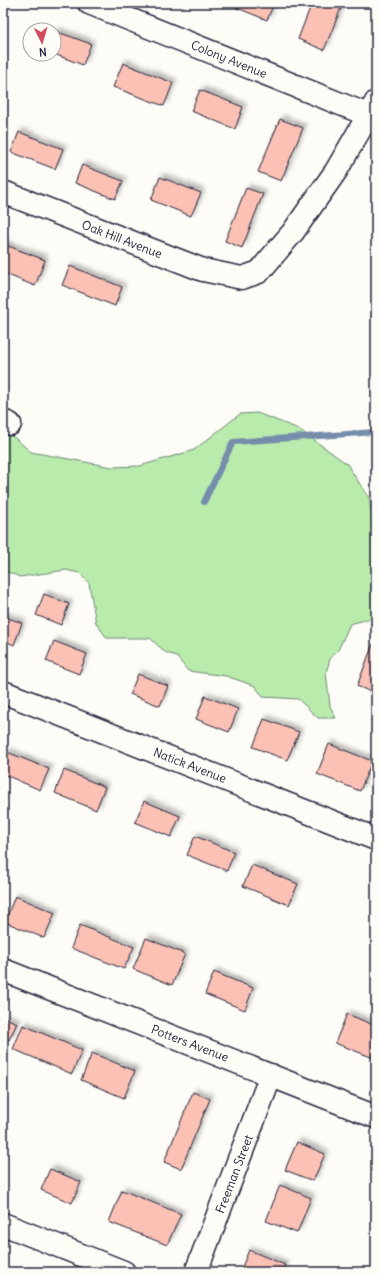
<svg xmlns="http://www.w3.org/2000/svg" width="379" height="1275" viewBox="0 0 379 1275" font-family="Delius,sans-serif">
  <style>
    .green { fill: #b8ebac; stroke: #6d8674 }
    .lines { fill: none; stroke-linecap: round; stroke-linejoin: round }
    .stream { stroke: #758cab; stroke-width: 6 }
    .building { fill: #fbc1b4; stroke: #22223b; filter: url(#shadow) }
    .minor-casing { stroke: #22223b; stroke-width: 25 }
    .minor { stroke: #fdfcf7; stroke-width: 22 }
    .labels { text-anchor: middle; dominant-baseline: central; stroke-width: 3; stroke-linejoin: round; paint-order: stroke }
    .street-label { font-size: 12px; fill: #22223b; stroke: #fdfcf7 }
  </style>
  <defs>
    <filter id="shadow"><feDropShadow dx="3.5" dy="-3.5" stdDeviation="2" flood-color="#0004"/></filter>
  </defs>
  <rect width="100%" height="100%" fill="#fdfcf7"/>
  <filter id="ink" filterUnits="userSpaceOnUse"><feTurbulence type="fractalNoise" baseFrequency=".025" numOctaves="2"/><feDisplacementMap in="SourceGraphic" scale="8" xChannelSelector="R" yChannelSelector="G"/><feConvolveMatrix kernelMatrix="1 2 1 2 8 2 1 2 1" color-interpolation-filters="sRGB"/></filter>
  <g filter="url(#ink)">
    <!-- green -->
    <path class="green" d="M257,413L299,429L347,464L369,498L376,542V617L350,624L338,650L330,659L326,673L330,706L336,718H318L298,699L263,697L255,686L226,676L188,671L176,656L165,652L150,638H107L96,623L89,583L79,573L66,570L20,577L3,570V428L31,452L112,467L140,466L194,450L240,414Z"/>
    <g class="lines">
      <!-- stream -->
      <path class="stream" d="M204,502L233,442L376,432"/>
    </g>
    <!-- building -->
    <path class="building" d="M230,3H274L267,20L230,5Z
      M312,3H343L324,50L298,39Z
      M55,31L91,44L83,65L54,54Z
      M123,63L173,83L164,106L113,87Z
      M200,90L243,107L235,129L191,111Z
      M280,119L303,128L281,181L258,172Z
      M19,132L63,149L55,169L11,152Z
      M82,165L123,181L115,199L75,183Z
      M160,177L201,193L191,216L151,200Z
      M246,188L263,194L242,248L225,241Z
      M3,244L45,260L35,286L3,273Z
      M70,266L122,287L115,306L62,285Z
      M44,594L69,604L61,625L36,615Z
      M3,616L22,623L14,645L3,640Z
      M54,641L87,654L79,674L46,661Z
      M373,644L376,645V694L357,686Z
      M138,674L168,686L160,706L130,694Z
      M205,696L238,709L229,732L196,719Z
      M264,719L299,732L287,760L253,747Z
      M329,744L372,761L360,791L317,774Z
      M7,752L49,769L40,790L3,774V762Z
      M64,770L105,787L96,810L55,793Z
      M144,801L180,816L171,837L135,822Z
      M195,836L234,852L227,871L187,855Z
      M252,865L298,884L289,905L243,886Z
      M15,896L55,913L44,938L5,922Z
      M80,925L134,947L124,969L71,948Z
      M146,938L185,954L172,985L133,969Z
      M214,972L253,988L245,1010L205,994Z
      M347,1014L376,1026V1059L335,1043Z
      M3,1017L17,1023L9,1040L3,1037Z
      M23,1025L82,1050L72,1074L13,1049Z
      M92,1053L135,1071L124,1098L81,1080Z
      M193,1092L210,1099L181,1169L164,1162Z
      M297,1142L325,1154L313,1181L285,1170Z
      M50,1169L81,1182L72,1203L41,1190Z
      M280,1185L311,1198L297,1233L266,1221Z
      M122,1190L181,1214L167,1245L109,1222Z
      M249,1250L285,1265L282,1272H240Z"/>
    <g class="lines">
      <!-- minor casing -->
      <g class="minor-casing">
        <path id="minor" d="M89,3L368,115
          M3,192L203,270L242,278L259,272L293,232L336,171L376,102
          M3,421L10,424
          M3,692L376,839
          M3,970L376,1117
          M3,1224L124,1272
          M196,1272L271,1075"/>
      </g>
      <!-- minor -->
      <use href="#minor" class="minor"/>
    </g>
  </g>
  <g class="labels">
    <!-- street labels -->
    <g class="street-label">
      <text transform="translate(229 59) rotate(22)">Colony Avenue</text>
      <text transform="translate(122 239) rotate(21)">Oak Hill Avenue</text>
      <text transform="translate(190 765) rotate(21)">Natick Avenue</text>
      <text transform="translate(190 1043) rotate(21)">Potters Avenue</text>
      <text transform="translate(234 1174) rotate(-69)">Freeman Street</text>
    </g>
  </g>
  <!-- margin -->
  <rect width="379" height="1275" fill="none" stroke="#fdfcf7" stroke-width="16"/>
  <rect x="8" y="8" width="363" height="1259" fill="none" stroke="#22223b" stroke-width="1.5" filter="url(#ink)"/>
  <!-- north arrow -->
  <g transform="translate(42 42) rotate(175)"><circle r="19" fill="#fdfcf7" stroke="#a5a5ac"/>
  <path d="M0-3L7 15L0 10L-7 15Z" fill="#d1495b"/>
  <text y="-6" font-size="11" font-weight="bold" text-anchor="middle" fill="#22223b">N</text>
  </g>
</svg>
